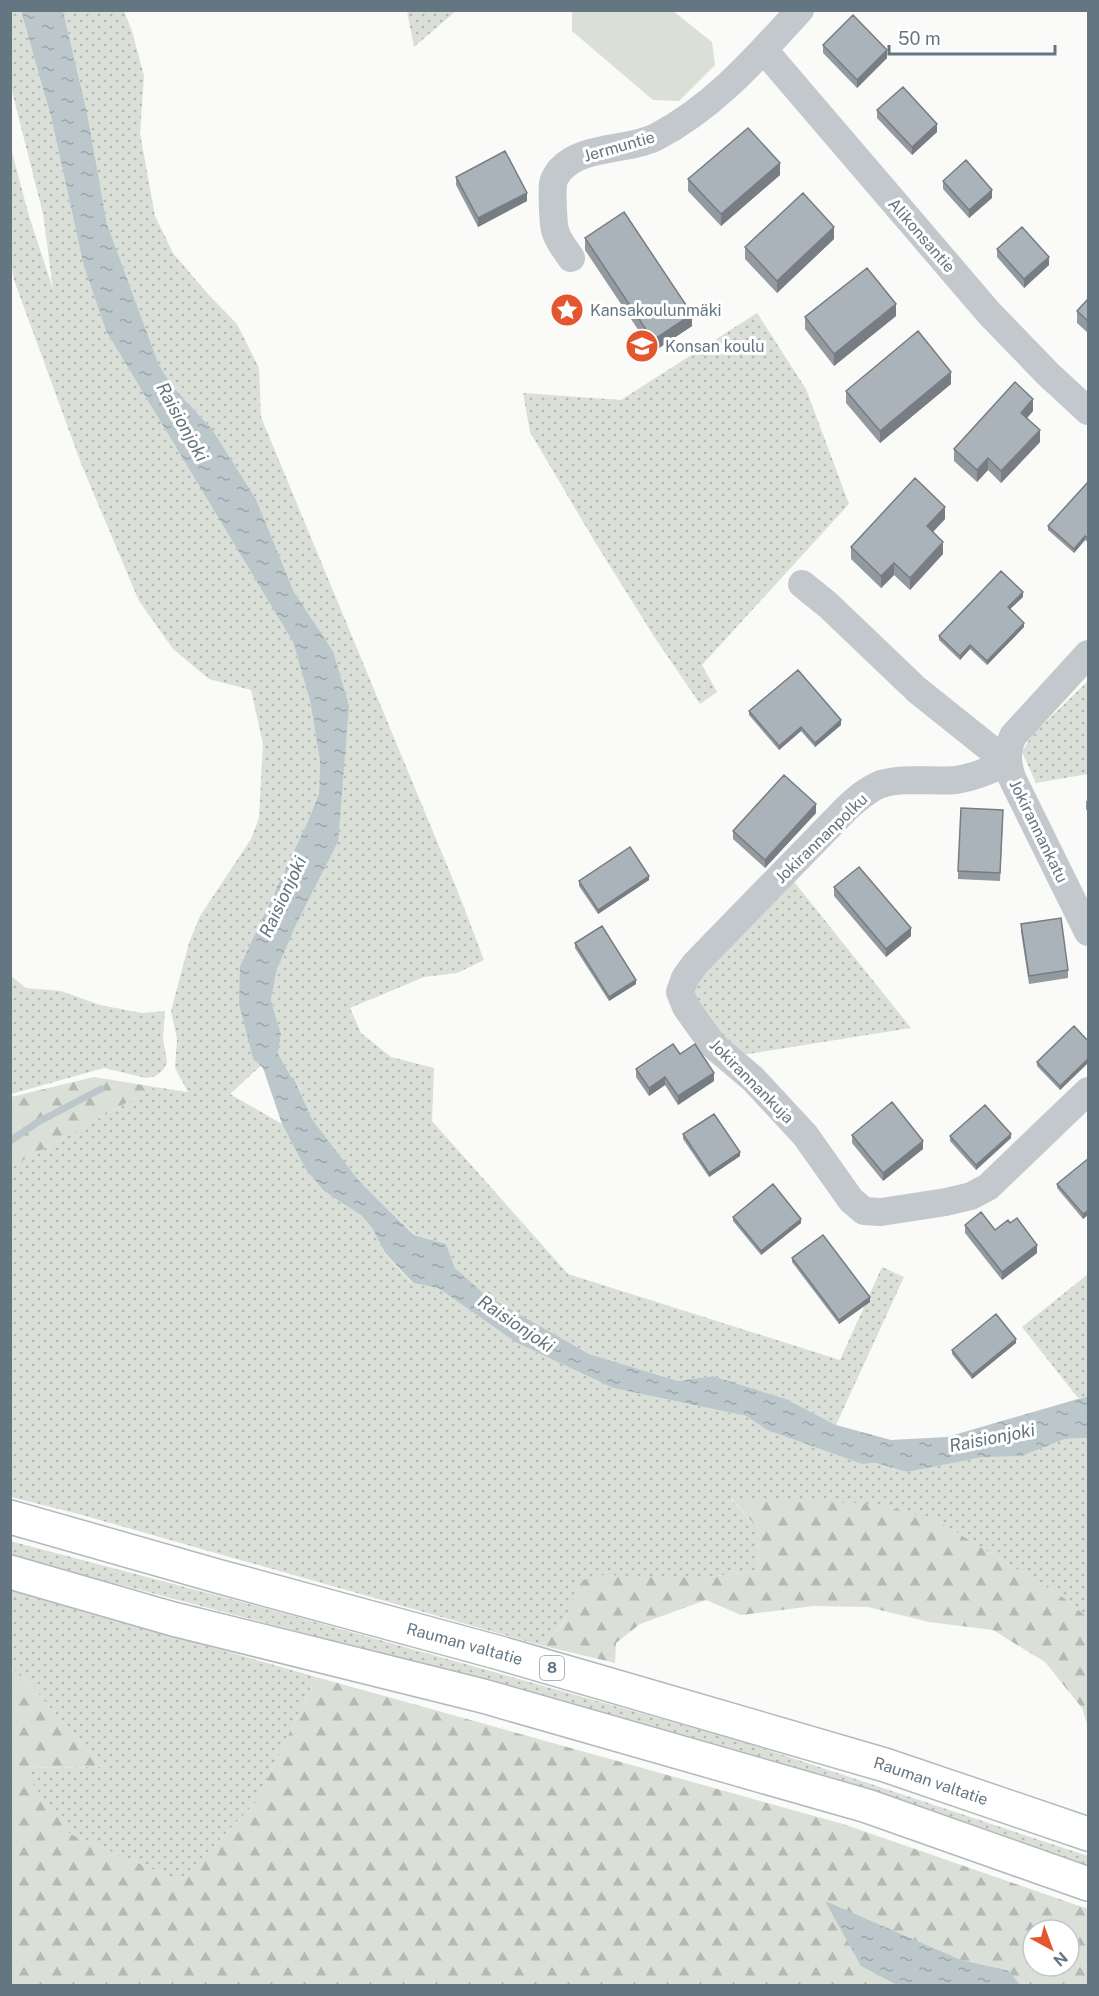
<svg xmlns="http://www.w3.org/2000/svg" width="1099" height="1996" font-family="'Public Sans',sans-serif">
  <defs>
    <pattern id="green-dots" width="8" height="8" patternUnits="userSpaceOnUse" patternTransform="scale(1.5)"><rect width="8" height="8" fill="#dadfd7"/><path d="M2 2h.1M6 6h.1" fill="none" stroke="#b4b9b4" stroke-width="1.8" stroke-linecap="round"/></pattern>
    <pattern id="forest-firs" width="22" height="20" patternUnits="userSpaceOnUse" patternTransform="scale(1.5)"><rect width="22" height="20" fill="#dadfd7"/><path d="M5 1l3.5 6h-7zM16 11l3.5 6h-7z" fill="#b4b9b4"/></pattern>
    <pattern id="water-ripples" width="26" height="14" patternUnits="userSpaceOnUse" patternTransform="scale(1.5)"><rect width="26" height="14" fill="#bbc7cb"/><path d="M2 4q2-2 4 0t4 0M15 11q2-2 4 0t4 0" fill="none" stroke="#9ca6aa"/></pattern>
  </defs>
  <rect width="100%" height="100%" fill="#fafaf8"/>
  <path fill="url(#green-dots)" d="M11,11H21L51,117L84,267L106,331L293,642L310,701L320,761L319,794L307,823L240,966L267,1060L230,1094L282,1124L306,1170L324,1191L362,1216L372,1228L385,1254L412,1283L438,1288L517,1343L613,1388L746,1416L767,1430L862,1464L876,1463L907,1472L982,1456H1022L1065,1439L1088,1438V1618L1064,1598L938,1521L731,1499L759,1530L758,1571L700,1578L571,1607C564,1624 555,1635 540,1645L82,1515L11,1497V1167L155,1087L188,1092L175,1068L177,1039L171,1011L189,943L200,916L251,839L259,818L263,744L251,690L209,679L173,649L139,601L82,466L14,280L10,258V145L29,216L53,289L43,214L11,87Z
    M63,11H124L132,31L144,76L140,133L155,216L173,253L207,293L237,324L259,368L261,417L456,887L484,960L457,973L424,977L350,1008L361,1033L391,1057L434,1068L432,1121L568,1274L840,1360L882,1267L904,1277L836,1425L786,1399L713,1376L678,1381L589,1354L485,1296L455,1268L446,1244L415,1235L360,1182L312,1119L295,1079L292,1078L278,1054L281,1034L271,1000L277,969L297,923L338,842L333,651L294,592L256,499L212,429L173,387L159,365L107,224L87,112Z
    M407,11V10L456,11L414,47Z
    M757,313L806,389L849,504L702,665L717,692L700,704L655,638L595,542L530,432L523,393L621,400Z
    M1088,681V774L1036,783L1022,752L1032,735Z
    M791,878L911,1028L735,1056L695,998L696,980Z
    M11,976L26,988L61,991L100,1005L142,1013L165,1011L163,1038L167,1063L163,1070L156,1076L146,1078L104,1068L11,1094Z
    M1088,1274V1396L1078,1398L1022,1327Z
    M10,1541L287,1614L744,1742L1088,1856V1866L738,1752L281,1627L11,1556Z
    M10,1589L316,1677L257,1801L180,1881L70,1834L20,1768L102,1767L20,1673L11,1669Z"/>
  <path fill="url(#forest-firs)" fill-rule="evenodd" d="M94,1077L155,1087L11,1167V1097Z
    M731,1498L878,1504L938,1521L1064,1598L1088,1618V1727L1082,1708L1045,1662L993,1630L929,1622L868,1607L813,1606L741,1615L706,1600L640,1624L616,1643L615,1663L540,1645C566,1628 571,1611 576,1582L603,1575L700,1578L758,1571L759,1530Z
    M10,1669L20,1673L102,1767L21,1768L70,1834L180,1881L257,1801L316,1677L843,1824L1088,1909V1985H11ZM1033,1930H1069V1966H1033Z"/>
  <path fill="#dadfd7" d="M572,11H673L712,42L715,65L679,101L653,100L572,31Z"/>
  <path fill="url(#water-ripples)" d="M21,11H63L87,112L107,224L159,365L173,387L212,429L256,499L294,592L333,651L349,706L338,842L297,923L277,969L271,1000L281,1034L278,1054L292,1078H294L312,1119L360,1182L414,1235L446,1244L455,1268L485,1295L589,1354L678,1381L713,1376L786,1399L836,1425L891,1440L947,1437L1088,1396V1438L1065,1439L1022,1456L982,1457L907,1472L876,1463L862,1464L767,1430L746,1416L613,1388L517,1343L438,1288L413,1283L385,1253L372,1228L362,1216L324,1191L306,1170L282,1124L263,1068L253,1058L239,1004L240,966L307,823L319,794L320,761L310,701L293,642L106,331L84,267L51,117Z
    M825,1901L961,1960L1009,1971L1020,1985H897L861,1966Z"/>
  <g fill="none" stroke-linecap="round" stroke-linejoin="round">
    <path stroke="#bbc7cb" stroke-width="7" d="M10,1141L38,1122L101,1089"/>
    <defs>
      <g id="highway">
        <path id="s1" d="M10,1517L217,1576L500,1653L885,1765L1088,1834"/>
        <path d="M10,1572L173,1619L483,1696L867,1806L1088,1884"/>
      </g>
    </defs>
    <use href="#highway" stroke="#b4b9bd" stroke-width="36"/>
    <path stroke="#c3c8cc" stroke-width="28" d="M764,50L989,313L1048,374L1088,411
      M571,258C566,250 557,240 555,230C553,223 552,192 553,184C553,180 558,172 561,169C583,145 628,151 656,137C714,107 756,58 800,10
      M802,584L828,605L917,690L1007,762
      M1088,654L1013,736C1006,752 1007,762 1012,778L1088,932
      M1007,762C990,770 973,778 955,780C931,782 904,777 881,784C868,789 857,799 847,808L695,964L685,978L680,992L686,1007L713,1045L753,1079L805,1135L851,1200L864,1211L881,1212L946,1202L971,1196L988,1187L1088,1091"/>
    <use href="#highway" stroke="#fff" stroke-width="33"/>
  </g>
  <path fill="#929a9f" d="M823,45L887,58L857,88L823,53Z
    M877,110L937,132L912,155L877,118Z
    M780,175L721,226L688,191V179Z
    M456,177L527,201L478,227L456,185Z
    M943,181L992,198L969,218L943,189Z
    M585,238L692,326L653,352L585,250Z
    M834,239L777,293L745,259V247Z
    M997,249L1049,265L1024,288L997,257Z
    M1089,298V334L1077,323V311Z
    M896,316L834,366L805,329V317Z
    M951,384L880,443L846,403V391Z
    M1033,411L1027,418L1040,442L1001,483L988,470L977,482L954,461V449Z
    M1089,481V543L1085,540L1074,553L1048,530V526Z
    M945,519L933,532L943,554L910,590L894,575L881,588L851,559V547Z
    M1023,597L1010,609L1024,627L987,665L970,649L960,660L939,640V636Z
    M749,711L841,725L815,747L801,731L779,750L749,715Z
    M1089,800V813L1086,809V801Z
    M816,813L765,868L733,839V831Z
    M1003,818L1000,881L958,879V871Z
    M649,880L598,914L579,886V881Z
    M834,887L911,936L886,957L834,896Z
    M1021,924L1068,970V978L1029,984L1021,932Z
    M575,943L636,984L609,1001L575,948Z
    M1089,1042V1062L1060,1090L1037,1066V1062Z
    M680,1054L714,1081L678,1105L665,1085L649,1096L636,1077V1069Z
    M683,1134L740,1156L709,1177L683,1139Z
    M852,1135L923,1149L883,1181L852,1143Z
    M950,1136L1011,1138L976,1170L950,1141Z
    M1089,1158V1214L1083,1219L1057,1188V1184Z
    M733,1217L801,1223L761,1255L733,1221Z
    M965,1225L995,1230L1037,1253L1002,1280L965,1233Z
    M792,1258L870,1302L839,1324L792,1262Z
    M1016,1343L972,1379L952,1354V1350Z"/>
  <path fill="#777d82" d="M887,50V58L857,88V80Z
    M937,124V132L912,155V147Z
    M780,163V175L721,226V214Z
    M992,190V198L969,218V210Z
    M527,193V201L478,227V218Z
    M834,227V239L777,293V281Z
    M1049,257V265L1024,288V279Z
    M896,304V316L834,366V354Z
    M692,314V326L653,352V340Z
    M951,372V384L880,443V431Z
    M1033,399V411L1021,425V413Z
    M1040,430V442L1001,483V471Z
    M988,458V470L977,482V470Z
    M945,507V519L927,538V526Z
    M1085,536V540L1074,553V549Z
    M943,542V554L910,590V578Z
    M894,563V575L881,588V576Z
    M1023,592V597L1008,611V607Z
    M1024,623V627L987,665V661Z
    M970,645V649L960,660V656Z
    M841,720V725L815,747V743Z
    M801,727V731L779,750V746Z
    M816,804V813L765,868V860Z
    M649,876V880L598,914V910Z
    M911,928V936L886,957V949Z
    M636,980V984L609,1001V997Z
    M1089,1058V1062L1060,1090V1086Z
    M714,1073V1081L678,1105V1096Z
    M665,1077V1085L649,1096V1088Z
    M1011,1134V1138L976,1170V1165Z
    M923,1141V1149L883,1181V1173Z
    M740,1152V1156L709,1177V1173Z
    M1089,1210V1214L1083,1219V1214Z
    M801,1219V1223L761,1255V1251Z
    M1037,1245V1253L1002,1280V1272Z
    M870,1297V1302L839,1324V1320Z
    M1016,1339V1343L972,1379V1375Z"/>
  <path fill="#aab3b9" stroke="#777d82" stroke-width="1.5" d="M853,15L887,50L857,80L823,45Z
    M903,87L937,124L912,147L877,110Z
    M748,128L780,163L721,214L688,179Z
    M505,151L527,193L478,218L456,177Z
    M966,160L992,190L969,210L943,181Z
    M803,193L834,227L777,281L745,247Z
    M624,212L692,314L653,340L585,238Z
    M1022,227L1049,257L1024,279L997,249Z
    M867,268L896,304L834,354L805,317Z
    M1089,298V322L1077,311Z
    M918,331L951,372L880,431L846,391Z
    M1015,382L1033,399L1021,413L1040,430L1001,471L988,458L977,470L954,449Z
    M915,478L945,507L927,526L943,542L910,578L894,563L881,576L851,547Z
    M1089,481V539L1085,536L1074,549L1048,526Z
    M1001,571L1023,592L1008,607L1024,623L987,661L970,645L960,656L939,636Z
    M798,670L841,720L815,743L801,727L779,746L749,711Z
    M784,775L816,804L765,860L733,831Z
    M961,808L1003,810L1000,873L958,871Z
    M630,847L649,876L598,910L579,881Z
    M859,867L911,928L886,949L834,887Z
    M1061,918L1068,970L1029,976L1021,924Z
    M602,926L636,980L609,997L575,943Z
    M1074,1026L1089,1042V1058L1060,1086L1037,1062Z
    M673,1044L680,1054L695,1044L714,1073L678,1096L665,1077L649,1088L636,1069Z
    M892,1102L923,1141L883,1173L852,1135Z
    M985,1105L1011,1134L976,1165L950,1136Z
    M714,1114L740,1152L709,1173L683,1134Z
    M1089,1158V1210L1083,1214L1057,1184Z
    M773,1184L801,1219L761,1251L733,1217Z
    M981,1212L995,1230L1008,1220L1010,1223L1017,1218L1037,1245L1002,1272L965,1225Z
    M823,1235L870,1297L839,1320L792,1258Z
    M996,1314L1016,1339L972,1375L952,1350Z"/>
  <defs>
    <symbol id="sight-disc" viewBox="-11 -11 22 22"><circle r="9.5" fill="#e4572e" stroke="#fff"/><path d="M0-6L1.8-2.2L6-1.7L2.9 1.2L3.7 5.4L0 3.3L-3.7 5.4L-2.9 1.2L-6-1.7L-1.8-2.2Z" fill="#fff"/></symbol>
    <symbol id="school-disc" viewBox="-11 -11 22 22"><circle r="9.5" fill="#e4572e" stroke="#fff"/><path d="M0-5L7-2L0 1L-7-2ZM-4 1L0 2.5L4 1V4Q0 6-4 4Z" fill="#fff"/></symbol>
  </defs>
  <g fill-rule="evenodd">
    <use href="#sight-disc" x="548" y="291" width="38" height="38"/>
    <use href="#school-disc" x="623" y="327" width="38" height="38"/>
  </g>
  <g text-anchor="middle" stroke-width="6" stroke-linejoin="round" paint-order="stroke">
    <rect fill="#fff" stroke="#939fa8" stroke-width="1.5" x="540" y="1656" width="24" height="24" rx="4.5"/>
    <g font-size="15" font-weight="bold" fill="#657683">
      <text x="552" y="1673">8</text>
    </g>
    <g font-size="16" fill="#657683" stroke="#fff">
      <text transform="translate(619 146) rotate(-16)" y="6">Jermuntie</text>
      <text transform="translate(922 235) rotate(49)" y="6">Alikonsantie</text>
      <text transform="translate(1039 831) rotate(64)" y="6">Jokirannankatu</text>
      <text transform="translate(821 838) rotate(-44)" y="6">Jokirannanpolku</text>
      <text transform="translate(752 1081) rotate(45)" y="6">Jokirannankuja</text>
      <text dy="6" stroke="none"><textPath href="#s1" startOffset="472">Rauman valtatie</textPath></text>
      <text dy="6" stroke="none"><textPath href="#s1" startOffset="958">Rauman valtatie</textPath></text>
    </g>
    <g font-size="16" fill="#657683" stroke="#fff" text-anchor="start">
      <text x="590" y="316">Kansakoulunmäki</text>
      <text x="665" y="352">Konsan koulu</text>
    </g>
    <g font-size="18" font-style="italic" fill="#60757c" stroke="#fff">
      <text transform="translate(182 422) rotate(61)" y="6">Raisionjoki</text>
      <text transform="translate(283 897) rotate(-65)" y="6">Raisionjoki</text>
      <text transform="translate(516 1324) rotate(34)" y="6">Raisionjoki</text>
      <text transform="translate(992 1438) rotate(-11)" y="6">Raisionjoki</text>
    </g>
  </g>
  <rect width="1099" height="1996" fill="none" stroke="#657683" stroke-width="24"/>
  <g transform="translate(1051 1948) rotate(139)"><circle r="28" fill="#ffffff" stroke="#c1c8cd" stroke-width="1.5"/>
  <path d="M0-4.5L10 22L0 15L-10 22Z" fill="#e4572e"/>
  <text y="-9" font-size="16" font-weight="bold" text-anchor="middle" fill="#657683">N</text>
  </g>
  <path d="M889 45v9h166v-9" fill="none" stroke="#657683" stroke-width="3"/>
  <text x="898" y="45" font-size="18" fill="#657683" stroke="#ffffff" stroke-width="4.5" paint-order="stroke">50 m</text>
</svg>
